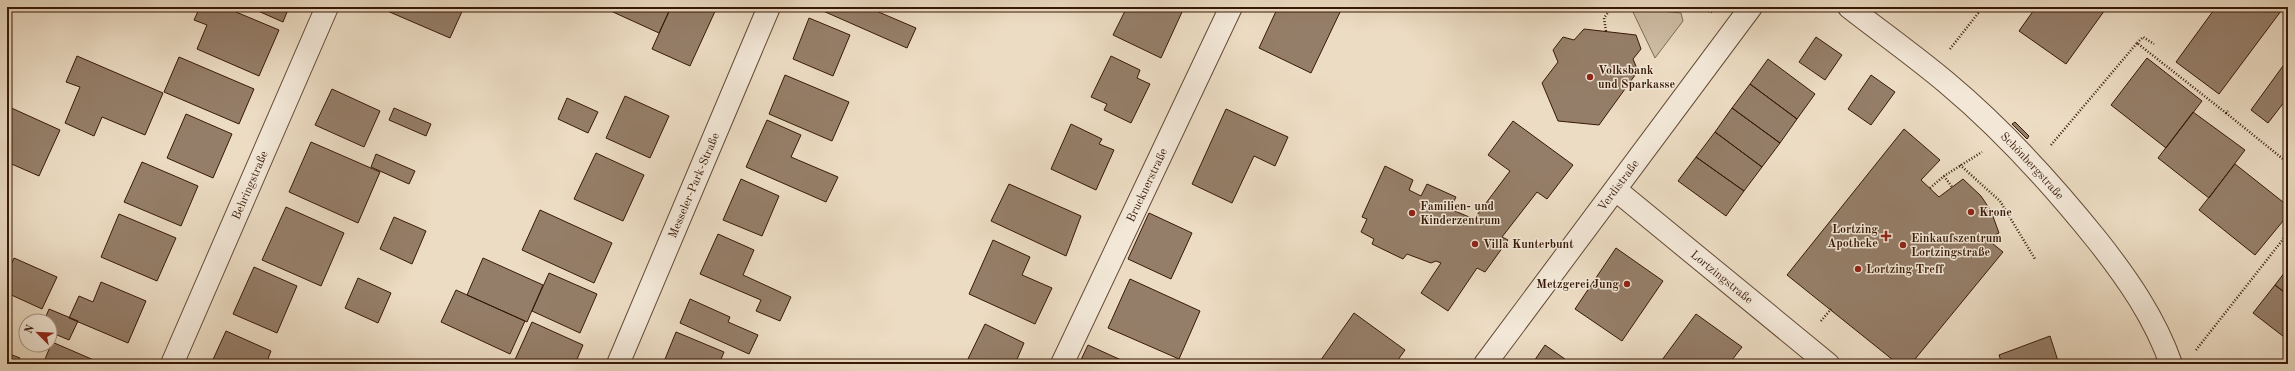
<svg xmlns="http://www.w3.org/2000/svg" width="2295" height="371" font-family="'Old Standard TT',serif">
  <rect width="100%" height="100%" fill="#ecdcc3"/>
  <filter id="stains"><feTurbulence type="fractalNoise" baseFrequency=".005" numOctaves="4"/><feColorMatrix values="0 0 0 0 .2 0 0 0 0 .09 0 0 0 0 .02 0 0 0 .5 -.17"/></filter>
  <radialGradient id="worn" r=".72"><stop offset=".6" stop-color="#630" stop-opacity="0"/><stop offset="1" stop-color="#630" stop-opacity=".3"/></radialGradient>
  <path fill="#cdbba3" stroke="#826a55" d="M1631,8L1681,13L1683,21L1655,58Z"/>
  <path fill="#957e69" stroke="#371907" d="M200,7H224L279,30L259,76L197,49L207,25L194,20Z
    M249,7H289L283,22Z
    M378,7H464L450,38Z
    M602,7H671L659,33Z
    M671,7H717L690,66L652,49Z
    M814,7H867L916,28L907,48Z
    M1127,7H1171L1182,12L1161,58L1113,35Z
    M1278,7L1342,8L1311,73L1259,48Z
    M2036,7H2107L2066,64L2019,31Z
    M2216,7H2284L2219,94L2176,62Z
    M809,18L850,35L833,76L793,59Z
    M1584,29L1636,35L1641,49L1633,59L1638,71L1599,125L1558,121L1542,83L1558,62L1553,50L1563,37L1574,40Z
    M1816,37L1842,55L1825,80L1799,62Z
    M77,56L163,93L145,135L102,117L94,136L65,123L80,87L66,82Z
    M1111,56L1140,70L1137,78L1150,84L1131,123L1104,110L1107,104L1091,97Z
    M179,57L254,89L239,124L164,92Z
    M2147,58L2202,101L2166,148L2111,105Z
    M1768,59L1815,94L1797,119L1750,84Z
    M2288,59V97L2268,123L2251,110Z
    M785,75L849,102L832,141L769,114Z
    M1871,75L1895,92L1871,125L1848,109Z
    M1750,84L1797,119L1780,143L1732,108Z
    M332,89L380,111L364,147L315,125Z
    M625,96L669,116L650,158L606,138Z
    M567,98L598,112L588,133L558,119Z
    M7,106L60,130L39,176L7,162Z
    M394,108L431,124L426,136L389,120Z
    M1732,108L1780,143L1762,167L1715,132Z
    M1226,109L1288,137L1275,166L1254,156L1232,203L1192,184Z
    M2193,112L2245,150L2209,198L2158,158Z
    M186,114L232,134L213,178L167,158Z
    M767,120L801,135L791,157L838,177L826,202L746,167Z
    M1513,121L1573,165L1547,199L1537,192L1502,237L1508,240L1485,272L1477,268L1448,311L1421,293L1441,263L1436,261L1431,263L1407,254L1403,259L1372,244L1374,239L1361,232L1367,219L1362,217L1385,166L1413,180L1409,190L1421,196L1427,184L1456,197L1450,209L1474,219L1510,171L1488,155Z
    M2015,122L2029,136L2027,139L2012,124Z
    M1071,124L1102,139L1099,144L1114,150L1096,190L1051,169Z
    M1904,129L1940,160L1921,180L1939,197L1963,179L1981,196L1991,211L1999,233L1987,239L2003,252L1911,364H1898L1787,275Z
    M1715,132L1762,167L1744,191L1696,157Z
    M311,142L380,172L358,223L289,192Z
    M596,153L644,175L623,221L574,199Z
    M376,154L415,171L409,184L371,167Z
    M1696,157L1744,191L1726,216L1678,181Z
    M142,162L198,186L181,226L124,202Z
    M2235,164L2288,206V215L2255,255L2199,210Z
    M741,179L779,196L762,236L723,220Z
    M1009,184L1081,216L1066,256L991,221Z
    M286,207L344,233L321,286L262,260Z
    M540,210L612,243L594,283L522,250Z
    M1149,213L1192,233L1171,279L1128,259Z
    M119,214L176,238L157,281L101,257Z
    M394,217L426,231L412,264L380,249Z
    M718,234L754,250L743,275L791,297L780,321L756,311L761,300L700,274Z
    M993,240L1030,257L1022,275L1052,288L1035,324L969,294Z
    M1616,248L1663,281L1622,341L1575,309Z
    M14,258L57,277L42,309L7,293V274Z
    M483,258L543,285L527,322L467,295Z
    M254,267L297,286L277,333L233,314Z
    M2288,268V295L2275,285Z
    M549,273L597,294L580,333L532,311Z
    M358,278L391,293L378,323L345,308Z
    M1130,279L1200,311L1179,359L1108,328Z
    M101,282L146,301L128,343L69,318L79,296L93,302Z
    M2275,285L2288,295V340L2253,313Z
    M456,290L525,321L510,354L441,322Z
    M690,299L730,317L728,322L758,335L749,354L680,323Z
    M49,309L78,321L69,340L50,332V321H44Z
    M1354,313L1405,350L1395,364H1318Z
    M1696,314L1742,347L1729,364H1659Z
    M532,322L583,345L575,364H513Z
    M985,324L1024,343L1015,364L966,363Z
    M226,331L271,351L266,364H211Z
    M676,332L724,352L719,364H663Z
    M2050,336L2059,364H2002L1999,355Z
    M52,342L103,364H43Z
    M1088,345L1130,364H1079Z
    M1545,345L1572,364H1532Z
    M7,353L20,358L17,364H7Z"/>
  <g fill="none" stroke-linecap="round" stroke-linejoin="round">
    <defs>
      <g id="minor">
        <path id="s1" d="M1849,7C1881,32 1915,56 1947,83C2002,129 2052,184 2097,240C2127,278 2155,318 2171,364"/>
        <path id="s2" d="M1616,190L1828,364"/>
        <path id="s3" d="M172,364L327,7"/>
        <path id="s4" d="M618,364L769,7"/>
        <path id="s5" d="M1062,364L1231,7"/>
        <path id="s6" d="M1485,364L1751,7"/>
      </g>
    </defs>
    <use href="#minor" stroke="#644a36" stroke-width="24"/>
    <path stroke="#371907" stroke-width="2.5" stroke-dasharray="1 2" stroke-linecap="butt" d="M1694,7L1712,12
      M1606,31L1604,18L1612,7
      M2137,43L2143,37L2154,44
      M1950,49L1983,7
      M2226,113L2288,163
      M2051,145L2137,43L2226,113L2228,111
      M1960,165L2000,201L2035,259
      M1944,176L1952,187
      M1930,188L1944,176L1982,152
      M1821,321L1831,309
      M2196,350L2288,233"/>
    <use href="#minor" stroke="#f3e8d8" stroke-width="22"/>
  </g>
  <g fill="#8f2418" stroke="#f3e8d8" stroke-width="1.5">
    <circle cx="1590" cy="77" r="4"/>
    <circle cx="1971" cy="212" r="4"/>
    <circle cx="1412" cy="213" r="4"/>
    <path d="M1884 230h4v4h4v4h-4v4h-4v-4h-4v-4h4z"/>
    <circle cx="1475" cy="244" r="4"/>
    <circle cx="1903" cy="245" r="4"/>
    <circle cx="1858" cy="269" r="4"/>
    <circle cx="1627" cy="284" r="4"/>
  </g>
  <g text-anchor="middle" stroke-width="3" stroke-linejoin="round" paint-order="stroke">
    <g font-size="12" font-weight="bold" fill="#371907" stroke="#f3e8d8" text-anchor="start">
      <text x="1598" y="74">Volksbank<tspan x="1598" dy="14">und Sparkasse</tspan></text>
      <text x="1420" y="210">Familien- und<tspan x="1420" dy="14">Kinderzentrum</tspan></text>
      <text x="1979" y="216">Krone</text>
      <text x="1878" y="233" text-anchor="end">Lortzing<tspan x="1878" dy="14">Apotheke</tspan></text>
      <text x="1911" y="242">Einkaufszentrum<tspan x="1911" dy="14">Lortzingstraße</tspan></text>
      <text x="1483" y="248">Villa Kunterbunt</text>
      <text x="1866" y="273">Lortzing Treff</text>
      <text x="1619" y="288" text-anchor="end">Metzgerei Jung</text>
    </g>
    <g font-size="12" fill="#371907" stroke="#f3e8d8">
      <text dy="4" stroke="none"><textPath href="#s1" startOffset="243">Schönbergstraße</textPath></text>
      <text dy="4" stroke="none"><textPath href="#s3" startOffset="195">Behringstraße</textPath></text>
      <text dy="4" stroke="none"><textPath href="#s4" startOffset="194">Messeler-Park-Straße</textPath></text>
      <text dy="4" stroke="none"><textPath href="#s5" startOffset="198">Brucknerstraße</textPath></text>
      <text dy="4" stroke="none"><textPath href="#s6" startOffset="223">Verdistraße</textPath></text>
      <text dy="4" stroke="none"><textPath href="#s2" startOffset="137">Lortzingstraße</textPath></text>
    </g>
  </g>
  <rect width="2295" height="371" fill="none" stroke="#ecdcc3" stroke-width="24"/>
  <rect x="8" y="8" width="2279" height="355" fill="none" stroke="#371907" stroke-width="2"/>
  <rect x="12" y="12" width="2271" height="347" fill="none" stroke="#371907"/>
  <g transform="translate(38 333) rotate(294)"><circle r="19" fill="#f3e8d8" stroke="#a89584"/>
  <path d="M0-3L7 15L0 10L-7 15Z" fill="#8f2418"/>
  <text y="-6" font-size="11" font-weight="bold" text-anchor="middle" fill="#371907">N</text>
  </g>
  <rect width="100%" height="100%" filter="url(#stains)"/>
  <rect width="100%" height="100%" fill="url(#worn)"/>
</svg>
